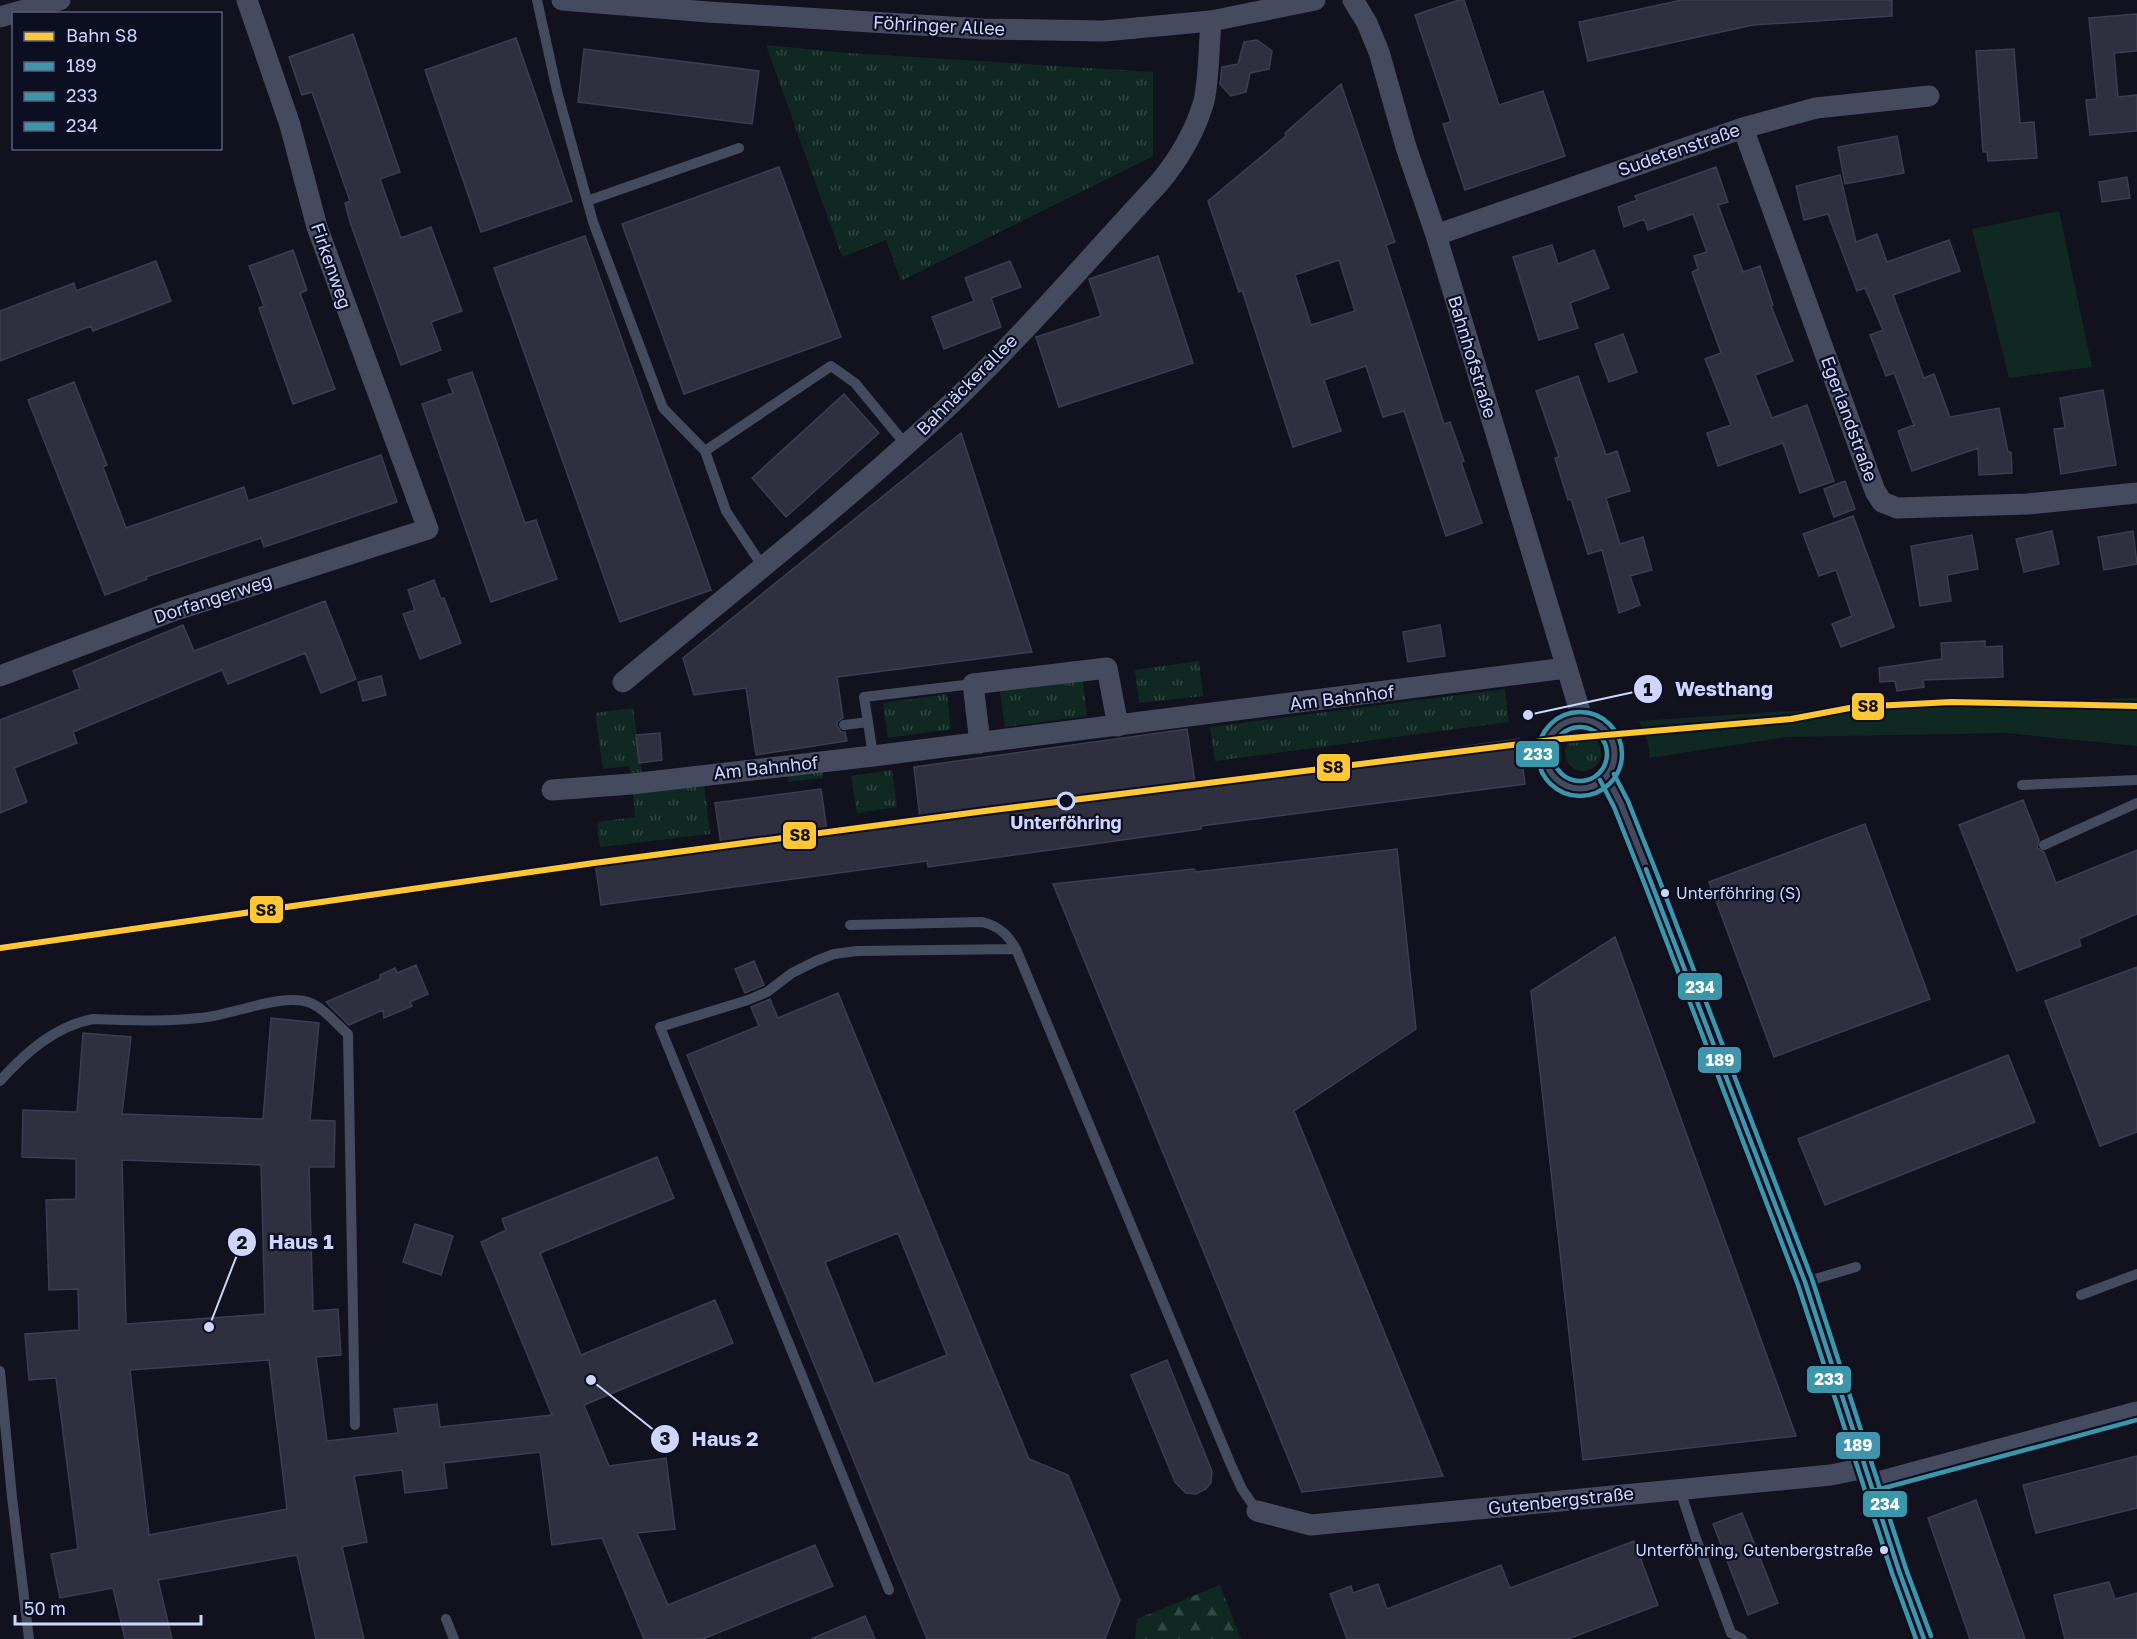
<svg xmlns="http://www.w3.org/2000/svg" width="2137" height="1639" font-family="'Golos Text',sans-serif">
  <defs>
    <pattern id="grass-tufts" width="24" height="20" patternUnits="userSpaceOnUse" patternTransform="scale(1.5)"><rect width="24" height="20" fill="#0f2922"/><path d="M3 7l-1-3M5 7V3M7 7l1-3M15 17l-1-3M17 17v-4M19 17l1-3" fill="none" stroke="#314743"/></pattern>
    <pattern id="forest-firs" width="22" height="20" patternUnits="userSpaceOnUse" patternTransform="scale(1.5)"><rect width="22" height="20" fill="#0f2922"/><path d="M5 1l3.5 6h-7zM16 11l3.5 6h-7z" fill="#314743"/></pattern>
  </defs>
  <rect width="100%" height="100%" fill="#11121d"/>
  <path fill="url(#grass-tufts)" d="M766,45L849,53L1153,72V156L901,281L886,240L842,257Z
    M1199,661L1203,696L1139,703L1135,670Z
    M1083,681L1087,716L1005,727L1000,692Z
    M1505,689L1509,722L1215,761L1210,727Z
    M947,694L951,729L888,738L883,703Z
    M633,708L642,772L631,773L629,766L603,769L595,713Z
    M1565 753a18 18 0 1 1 36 0a18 18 0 1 1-36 0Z
    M822,767L823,778L788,782L787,776Z
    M892,770L897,807L857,813L851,776Z
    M704,784L710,834L600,847L597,822L635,817L633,794Z"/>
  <path fill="url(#forest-firs)" d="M1220,1585L1241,1639H1135L1137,1619Z"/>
  <path fill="#0f2922" d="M2059,211L2092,367L2009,378L1972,229Z
    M2133,698H2137V746L2005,733L1786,737L1649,758C1651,745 1644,732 1639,721L1773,712Z"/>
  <path fill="#2f303f" stroke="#3b3d52" stroke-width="1.5" fill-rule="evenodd" d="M1459,0H1464L1499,105L1543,91L1565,156L1465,190L1443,124L1451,122L1415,15Z
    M1682,0H1892V16L1753,25L1588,61L1579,22Z
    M2137,14V51L2114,53L2118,97L2137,95V131L2090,135L2086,100L2097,99L2089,18Z
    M353,34L400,172L380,179L401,238L431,227L462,311L431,322L441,350L401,365L350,222L345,203L350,201L312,92L302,95L289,57Z
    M516,38L572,201L481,232L425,70Z
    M1257,40L1272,51L1269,69L1250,73L1246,92L1231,96L1220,84L1222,67L1238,64L1244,42Z
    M584,49L759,71L752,124L578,102Z
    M2014,49L2020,123L2034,122L2037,158L1988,161L1987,152H1983L1976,51Z
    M1341,84L1395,242L1386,245L1444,424L1450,422L1464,461L1461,462L1482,523L1446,536L1404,411L1383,417L1366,366L1324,380L1341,431L1293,447L1242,290L1239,292L1208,201L1286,136L1285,133ZM1339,260L1355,311L1311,325L1295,275Z
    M1897,136L1904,173L1845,184L1838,147Z
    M779,167L841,337L684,394L622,224Z
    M1716,167L1728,202L1718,205L1743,272L1760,266L1773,305L1771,306L1793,361L1755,375L1772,418L1807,405L1834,481L1800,493L1783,443L1718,466L1707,433L1731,425L1705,359L1721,353L1692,272L1698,269L1694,256L1707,252L1693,214L1648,230L1644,219L1624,227L1618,207L1637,200L1635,196Z
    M1840,175L1856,242L1877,234L1887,262L1949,240L1960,271L1893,295L1924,378L1934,374L1950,417L1999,408L2008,452H2011L2012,473L1979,475L1978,448L1912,471L1898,431L1914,425L1894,373L1886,376L1870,335L1883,330L1865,288L1857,291L1828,214L1804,220L1796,186Z
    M2127,177L2130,198L2102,202L2099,182Z
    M585,236L711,590L620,622L494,268Z
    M1552,245L1558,264L1594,250L1609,288L1570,303L1578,328L1539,340L1513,257Z
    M293,250L307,290L300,293L335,389L293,404L259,308L264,306L249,266Z
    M1158,256L1193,363L1059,407L1036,337L1101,316L1089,279Z
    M156,261L171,301L93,331L91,326L0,361V311L74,283L76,291Z
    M1010,261L1021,287L991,298L1001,327L944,349L932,317L974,301L965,278Z
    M1623,334L1637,372L1609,382L1595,344Z
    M472,372L525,523L536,520L557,579L491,602L422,404L453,393L448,380Z
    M1578,376L1606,455L1617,451L1630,491L1606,498L1620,544L1643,537L1652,570L1630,576L1640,605L1619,613L1602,550L1588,554L1571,499L1568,500L1555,458L1559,457L1536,391Z
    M74,382L107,465L103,467L126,528L244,487L248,501L381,455L397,502L264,547L261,538L146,577L147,579L105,595L28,400Z
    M2103,390L2116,465L2061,474L2054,429L2065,428L2060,398Z
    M844,394L879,433L786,517L752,478Z
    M961,433L1032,652L837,677L843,718L837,722V726L841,732H845L847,741L756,755L746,688L694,695L683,658Z
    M1845,481L1855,509L1834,517L1824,489Z
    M1853,516L1894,627L1841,647L1832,624L1852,616L1836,570L1819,576L1803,534Z
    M2052,531L2059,564L2024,572L2016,539Z
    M2133,531L2137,564L2104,570L2098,537Z
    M1972,535L1978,569L1947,575L1951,601L1920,606L1911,546Z
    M434,580L441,599L444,598L461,643L420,659L403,614L415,610L408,590Z
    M325,601L356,679L321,693L305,653L228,684L222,670L73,732L77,743L14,768L27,802L0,813V720L80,689L73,671L183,625L194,651Z
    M1440,625L1445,656L1408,662L1403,632Z
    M1985,641V647L2002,646L2003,677L1923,680L1924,687L1897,691L1895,681L1880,682L1879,668L1942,659L1941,643Z
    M381,676L386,695L363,701L358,682Z
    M1187,729L1195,782L1519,739L1525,784L1201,826V829L928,867L927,861L601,905L595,862L721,845L715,803L821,789L827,831L920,819L914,767Z
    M660,733L662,760L639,763L636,735Z
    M2023,800L2039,840L2037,848L2044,852L2056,883L2137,850V914L2079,939L2081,946L2017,971L1959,825Z
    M1865,824L1930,999L1774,1057L1709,882Z
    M1397,849L1416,1029L1294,1111L1443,1476L1302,1492L1053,884L1194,869L1196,872Z
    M1615,937L1796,1436L1583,1460L1531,991Z
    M754,961L764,985L745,993L735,969Z
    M416,965L428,994L410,1002L412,1006L384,1018L383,1010L349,1025L326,1002L380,979V975L395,968L397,973Z
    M2137,967V1132L2100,1146L2045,1001Z
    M838,993L1029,1459L1068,1475L1120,1600L1105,1639H927L687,1055L759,1026L751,1007L770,999L778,1018ZM898,1233L947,1355L874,1384L825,1262Z
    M271,1018L319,1023L310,1120L335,1121L334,1167H309L313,1311L338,1309L341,1355L316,1357L327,1441L398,1433L394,1409L437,1404L440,1427L552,1415L481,1242L506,1230L502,1219L657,1157L674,1198L540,1253L581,1355L715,1300L733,1343L584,1405L609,1466L666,1458L675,1529L637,1533L668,1605L815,1545L833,1586L703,1639H644L602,1538L552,1545L540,1452L444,1463L447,1488L405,1493L402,1470L354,1476L367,1542L342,1547L364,1639H316L297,1555L158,1580L172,1639H125L113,1588L60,1598L51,1554L78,1549L56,1378L29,1380L25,1334L79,1330L78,1289L49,1290L46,1200L76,1199V1159L22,1157L23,1110L77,1112L83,1033L131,1037L122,1114L263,1119ZM122,1160L261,1165L265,1314L126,1324ZM269,1360L287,1509L149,1535L130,1370Z
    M2008,1055L2035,1122L1825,1205L1798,1139Z
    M415,1224L453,1236L441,1275L403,1262Z
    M1167,1360L1212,1471L1211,1483L1206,1489L1196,1494L1186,1493L1175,1482L1131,1375Z
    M2137,1456V1508L2036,1533L2023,1485Z
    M1976,1500L2025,1639H1970L1928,1518Z
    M1742,1513L1778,1603L1748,1615L1713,1524Z
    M1634,1541L1658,1605L1568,1639H1347L1330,1594L1351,1586L1353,1593L1378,1584L1387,1609L1501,1565L1510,1588Z
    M2109,1582L2115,1599L2137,1593V1639H2065L2054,1595Z
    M865,1616L875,1639H811Z"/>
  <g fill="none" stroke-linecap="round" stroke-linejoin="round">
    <path stroke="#454b5e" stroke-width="10" d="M537,0L557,91L593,222L663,408L705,451L726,511L763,567
      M587,201L739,148
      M705,451L831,366L855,383L906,445
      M868,722L864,697L973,684
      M844,725L868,722L873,756
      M2022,785L2137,780
      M2044,845L2137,803
      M850,925L982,922C999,926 1008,935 1016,949L1231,1465L1242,1489L1257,1511
      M0,1081C25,1053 55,1026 93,1019C128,1020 164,1022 199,1018C230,1016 281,993 308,1002C323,1007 336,1024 348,1034L355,1425
      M1805,1282L1856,1267
      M2081,1295L2137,1274
      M0,1371L12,1497L29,1639
      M1680,1490L1695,1536L1731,1633L1742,1639
      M889,1590L660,1027L748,1000L767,992L792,973L816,961L834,954L857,951L1016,949
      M446,1619L454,1639"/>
    <path stroke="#454b5e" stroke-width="21" d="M562,0L708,12L983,29L1104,31L1211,21L1315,0
      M1353,0L1367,23L1379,52L1406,147L1436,235L1582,718
      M0,17L60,0
      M1743,128L1875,491L1882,502L1897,508L2028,504L2137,493
      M1436,235L1743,128L1816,108L1929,96
      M0,676L173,611L428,529L317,227L290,125L247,0
      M623,682C735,589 850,499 956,399C1027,331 1092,255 1159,183C1179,159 1195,132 1204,101C1209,79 1209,44 1211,21
      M1545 754a35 35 0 1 1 70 0a35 35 0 1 1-70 0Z
      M980,743L973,684L1107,668L1118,726
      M1607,777L1621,804L1652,882L1805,1282L1899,1571L1924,1639
      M552,790L631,784L873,756L1566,668
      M1871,1484L2137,1412
      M1257,1511L1311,1525L1831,1475L1865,1468"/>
    <defs>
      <path id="bus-1" d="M1646,869L1805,1282L1899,1571L1924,1639"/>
      <path id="bus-2" d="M1538 754a42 42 0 1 1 84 0a42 42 0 1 1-84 0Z
        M1600,780L1614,807L1645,885L1798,1285L1892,1573L1916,1639
        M1873,1491L2137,1420"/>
      <path id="bus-3" d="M1553 754a27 27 0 1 1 54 0a27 27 0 1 1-54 0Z
        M1614,774L1628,801L1659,879L1812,1279L1906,1569L1931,1636"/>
    </defs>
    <use href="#bus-1" stroke="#0c0e22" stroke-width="9"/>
    <use href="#bus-2" stroke="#0c0e22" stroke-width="9"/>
    <use href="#bus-3" stroke="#0c0e22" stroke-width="9"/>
    <use href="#bus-1" stroke="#4094ac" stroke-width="4.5"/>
    <use href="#bus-2" stroke="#3a96a9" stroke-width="4.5"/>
    <use href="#bus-3" stroke="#3a96a9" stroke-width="4.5"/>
    <defs>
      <path id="rail-1" d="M0,948L594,863L985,811L1560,739L1791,719L1855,707L1951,702L2137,706"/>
    </defs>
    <use href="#rail-1" stroke="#0c0e22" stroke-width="10"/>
    <use href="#rail-1" stroke="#ffc734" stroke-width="6"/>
  </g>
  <circle fill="#0c0e22" stroke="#ced6ff" stroke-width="3" cx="1066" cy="801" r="8"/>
  <g fill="#ced6ff" stroke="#0c0e22" stroke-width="2">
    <circle cx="1665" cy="893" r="5"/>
    <circle cx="1884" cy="1550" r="5"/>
  </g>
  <g text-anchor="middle" stroke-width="4.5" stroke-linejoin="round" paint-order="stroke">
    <g font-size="16" fill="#ced6ff" stroke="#0c0e22" text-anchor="start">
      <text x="1676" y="899">Unterföhring (S)</text>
      <text x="1873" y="1556" text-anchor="end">Unterföhring, Gutenbergstraße</text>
    </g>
    <g font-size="18" fill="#ced6ff" stroke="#0c0e22">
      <text transform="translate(939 26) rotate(3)" y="6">Föhringer Allee</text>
      <text transform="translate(1679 150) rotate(-19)" y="6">Sudetenstraße</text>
      <text transform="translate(331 266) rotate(71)" y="6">Firkenweg</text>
      <text transform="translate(1472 357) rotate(73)" y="6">Bahnhofstraße</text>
      <text transform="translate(967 385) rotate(-45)" y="6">Bahnäckerallee</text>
      <text transform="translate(1849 419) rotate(70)" y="6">Egerlandstraße</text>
      <text transform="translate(213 599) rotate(-18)" y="6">Dorfangerweg</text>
      <text transform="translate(1342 698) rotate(-7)" y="6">Am Bahnhof</text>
      <text transform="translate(766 768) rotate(-6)" y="6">Am Bahnhof</text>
      <text transform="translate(1561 1501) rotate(-6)" y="6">Gutenbergstraße</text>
    </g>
    <g font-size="18" font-weight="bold" fill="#ced6ff" stroke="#0c0e22">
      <text x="1066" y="829">Unterföhring</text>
    </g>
  </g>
  <path fill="none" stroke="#ced6ff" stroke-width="2" d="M1528 715L1648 689M209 1327L242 1242M591 1380L665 1439"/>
  <g fill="#ced6ff" stroke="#0c0e22" stroke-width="2">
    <circle cx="1528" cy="715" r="6"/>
    <circle cx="209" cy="1327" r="6"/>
    <circle cx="591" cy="1380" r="6"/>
    <circle cx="1648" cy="689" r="15"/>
    <circle cx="242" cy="1242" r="15"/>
    <circle cx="665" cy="1439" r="15"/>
  </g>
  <g font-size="18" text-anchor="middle" font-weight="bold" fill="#111">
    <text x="1648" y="696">1</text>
    <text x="242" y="1249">2</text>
    <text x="665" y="1445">3</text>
  </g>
  <g font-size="20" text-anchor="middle" font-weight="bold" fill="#ced6ff" stroke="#0c0e22" stroke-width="4.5" stroke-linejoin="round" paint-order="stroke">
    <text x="1724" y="696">Westhang</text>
    <text x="301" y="1249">Haus 1</text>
    <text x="725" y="1446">Haus 2</text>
  </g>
  <g stroke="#0c0e22" stroke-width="2">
    <rect x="1851" y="692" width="34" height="29" rx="6" fill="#ffc734"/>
    <rect x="1515" y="740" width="45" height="28" rx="6" fill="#3a96a9"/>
    <rect x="1316" y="753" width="35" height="29" rx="6" fill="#ffc734"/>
    <rect x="782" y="821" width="35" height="29" rx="6" fill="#ffc734"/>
    <rect x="249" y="895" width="35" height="29" rx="6" fill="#ffc734"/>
    <rect x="1677" y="972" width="46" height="29" rx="6" fill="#3a96a9"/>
    <rect x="1697" y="1046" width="45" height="28" rx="6" fill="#4094ac"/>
    <rect x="1806" y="1365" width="46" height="29" rx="6" fill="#3a96a9"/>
    <rect x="1835" y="1431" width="46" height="29" rx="6" fill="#4094ac"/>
    <rect x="1862" y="1490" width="46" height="28" rx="6" fill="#3a96a9"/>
  </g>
  <g font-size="16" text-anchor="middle" font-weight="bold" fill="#fff">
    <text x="1538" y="760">233</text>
    <text x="1700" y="993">234</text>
    <text x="1720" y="1066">189</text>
    <text x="1829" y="1385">233</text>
    <text x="1858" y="1451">189</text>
    <text x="1885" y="1510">234</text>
  </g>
  <g font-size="16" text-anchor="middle" font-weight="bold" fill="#111">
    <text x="1868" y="712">S8</text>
    <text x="1333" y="773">S8</text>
    <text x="800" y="841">S8</text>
    <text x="266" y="916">S8</text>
  </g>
  <rect x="12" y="12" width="210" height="138" fill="#0c0e22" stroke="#5a5e7a" stroke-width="1.5"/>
  <rect x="24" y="32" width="30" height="9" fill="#ffc734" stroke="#5a5e7a" stroke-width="1.5"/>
  <text x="66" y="42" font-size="18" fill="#ced6ff">Bahn S8</text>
  <rect x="24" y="62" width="30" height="9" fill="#4094ac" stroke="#5a5e7a" stroke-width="1.5"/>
  <text x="66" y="72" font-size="18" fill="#ced6ff">189</text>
  <rect x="24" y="92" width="30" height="9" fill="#3a96a9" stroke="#5a5e7a" stroke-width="1.5"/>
  <text x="66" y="102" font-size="18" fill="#ced6ff">233</text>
  <rect x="24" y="122" width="30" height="9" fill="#3a96a9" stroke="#5a5e7a" stroke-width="1.5"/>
  <text x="66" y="132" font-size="18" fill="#ced6ff">234</text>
  <path d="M15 1615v9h186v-9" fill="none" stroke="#ced6ff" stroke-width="3"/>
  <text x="24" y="1615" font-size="18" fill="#ced6ff" stroke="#0c0e22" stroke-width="4.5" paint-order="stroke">50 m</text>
</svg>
